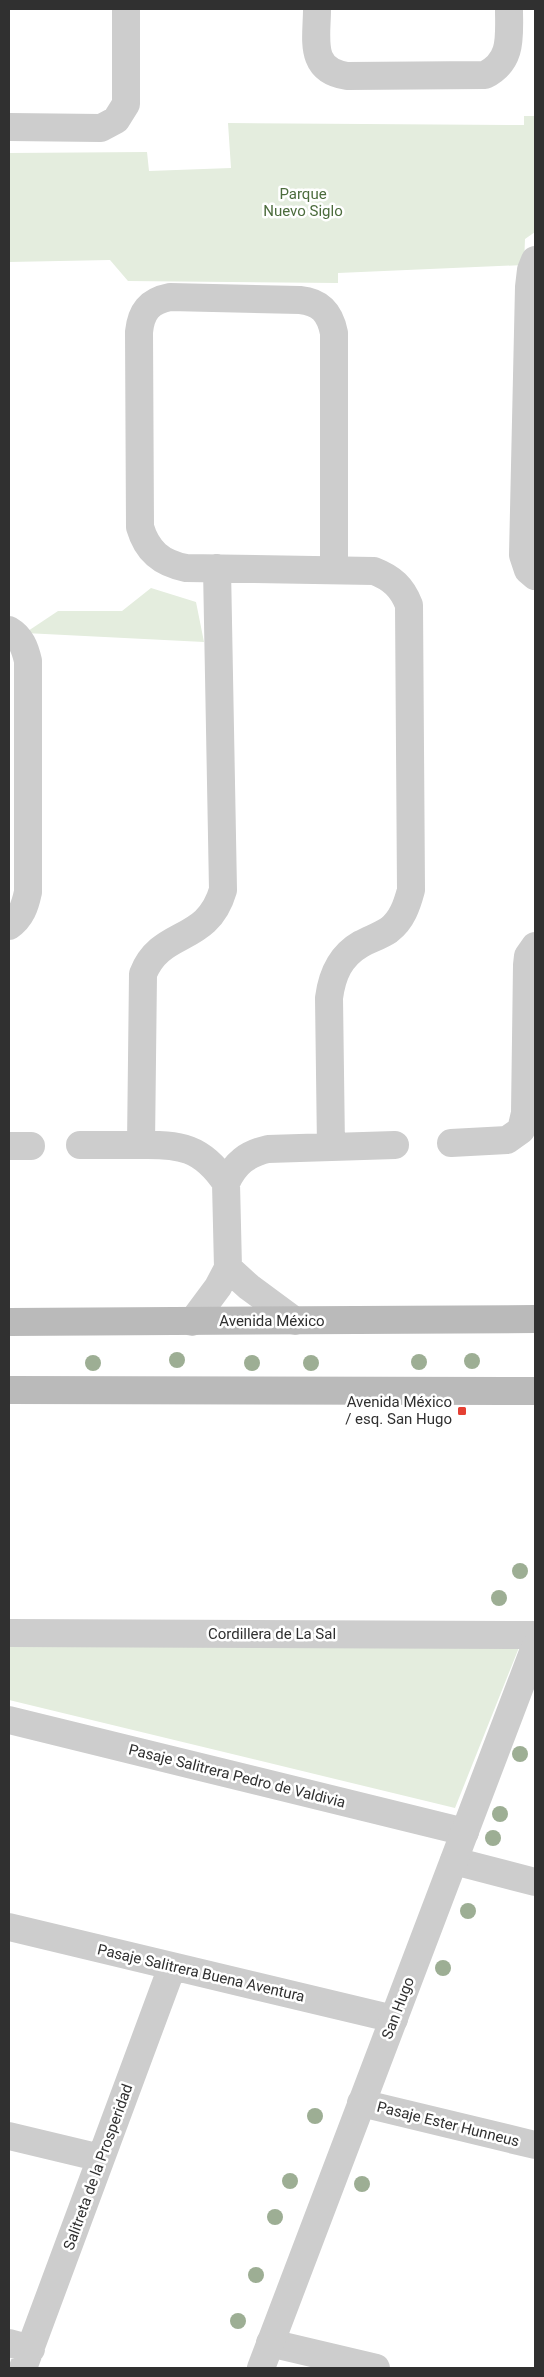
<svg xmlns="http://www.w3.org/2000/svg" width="544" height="2377" font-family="Roboto,sans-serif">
  <rect width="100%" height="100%" fill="#fff"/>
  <path fill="#e4edde" d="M524,116H535V232L525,239L524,265L338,273V283L128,281L110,260L9,262V153L147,152L149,171L231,168L228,123L524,125Z
    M151,588L196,602L204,642L25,633L58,611H122Z
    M520,1645L455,1808L9,1700V1647Z"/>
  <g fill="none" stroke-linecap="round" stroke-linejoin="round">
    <path stroke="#cdcdcd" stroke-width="28" d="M317,9C317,39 308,70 347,76L485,75C513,61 509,36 509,9
      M9,127L101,128L116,120L126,104V9
      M535,260L531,270L529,287L523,555L528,570L535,576
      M9,630C21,637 25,648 28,661V892C25,906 21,918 9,926
      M451,1143L507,1140L521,1130L525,1113L527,965L528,956L535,946
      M80,1145C100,1145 119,1145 139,1145C180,1144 202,1147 226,1183
      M141,1145L143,974C161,928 207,945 223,890L217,568
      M9,1146H31
      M331,1147L329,998C332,975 340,956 361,944C370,939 380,936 389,930C402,920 407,905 411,890L409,605C402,587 392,578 374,571L186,568C161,563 147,551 140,527L139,332C141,312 149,301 170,297L300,300C321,302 330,313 334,333V569
      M228,1268L249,1287L295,1321
      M192,1322L218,1287L228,1268L226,1183C235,1163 247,1154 268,1149L395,1145
      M9,1633L535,1635
      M9,1720L465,1832
      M454,1861L535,1882
      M9,1927L394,2019
      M361,2103L535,2145
      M9,2136L101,2158
      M9,2343L31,2349
      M270,2343L376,2368
      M23,2368L172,1967"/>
    <path stroke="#cdcdcd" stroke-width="28" d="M261,2368L535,1647"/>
    <path stroke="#bababa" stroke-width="28" d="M9,1322L535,1319
      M9,1390L535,1391"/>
  </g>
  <g fill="#9dae94">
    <circle cx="177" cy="1360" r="8"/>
    <circle cx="472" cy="1361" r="8"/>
    <circle cx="419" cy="1362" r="8"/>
    <circle cx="93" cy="1363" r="8"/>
    <circle cx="252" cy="1363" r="8"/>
    <circle cx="311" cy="1363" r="8"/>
    <circle cx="520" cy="1571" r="8"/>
    <circle cx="499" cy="1598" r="8"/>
    <circle cx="520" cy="1754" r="8"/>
    <circle cx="500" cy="1814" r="8"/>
    <circle cx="493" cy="1838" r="8"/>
    <circle cx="468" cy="1911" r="8"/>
    <circle cx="443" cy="1968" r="8"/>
    <circle cx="315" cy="2116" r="8"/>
    <circle cx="290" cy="2181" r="8"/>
    <circle cx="362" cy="2184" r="8"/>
    <circle cx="275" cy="2217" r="8"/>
    <circle cx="256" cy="2275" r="8"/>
    <circle cx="238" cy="2321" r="8"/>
  </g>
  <rect fill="#e54033" stroke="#fff" stroke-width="2" x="457" y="1406" width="10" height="10" rx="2.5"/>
  <g text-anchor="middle" stroke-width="5" stroke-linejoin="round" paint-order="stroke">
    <g font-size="15" fill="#4c6c3d" stroke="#fff">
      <text x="303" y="199">Parque<tspan x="303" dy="17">Nuevo Siglo</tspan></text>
    </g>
    <g font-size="15" fill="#303030" stroke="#fff">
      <text x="272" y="1326">Avenida México</text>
      <text x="272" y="1639">Cordillera de La Sal</text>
      <text transform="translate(237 1776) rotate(14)" y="5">Pasaje Salitrera Pedro de Valdivia</text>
      <text transform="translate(201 1973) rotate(13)" y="5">Pasaje Salitrera Buena Aventura</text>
      <text transform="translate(398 2008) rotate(-69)" y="5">San Hugo</text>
      <text transform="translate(448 2124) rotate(14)" y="5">Pasaje Ester Hunneus</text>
      <text transform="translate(98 2167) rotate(-70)" y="5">Salitreta de la Prosperidad</text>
    </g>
    <g font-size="15" fill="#303030" stroke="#fff" text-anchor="end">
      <text x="452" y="1407">Avenida México<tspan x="452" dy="17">/ esq. San Hugo</tspan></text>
    </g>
  </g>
  <rect width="544" height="2377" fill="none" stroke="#303030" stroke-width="20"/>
</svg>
